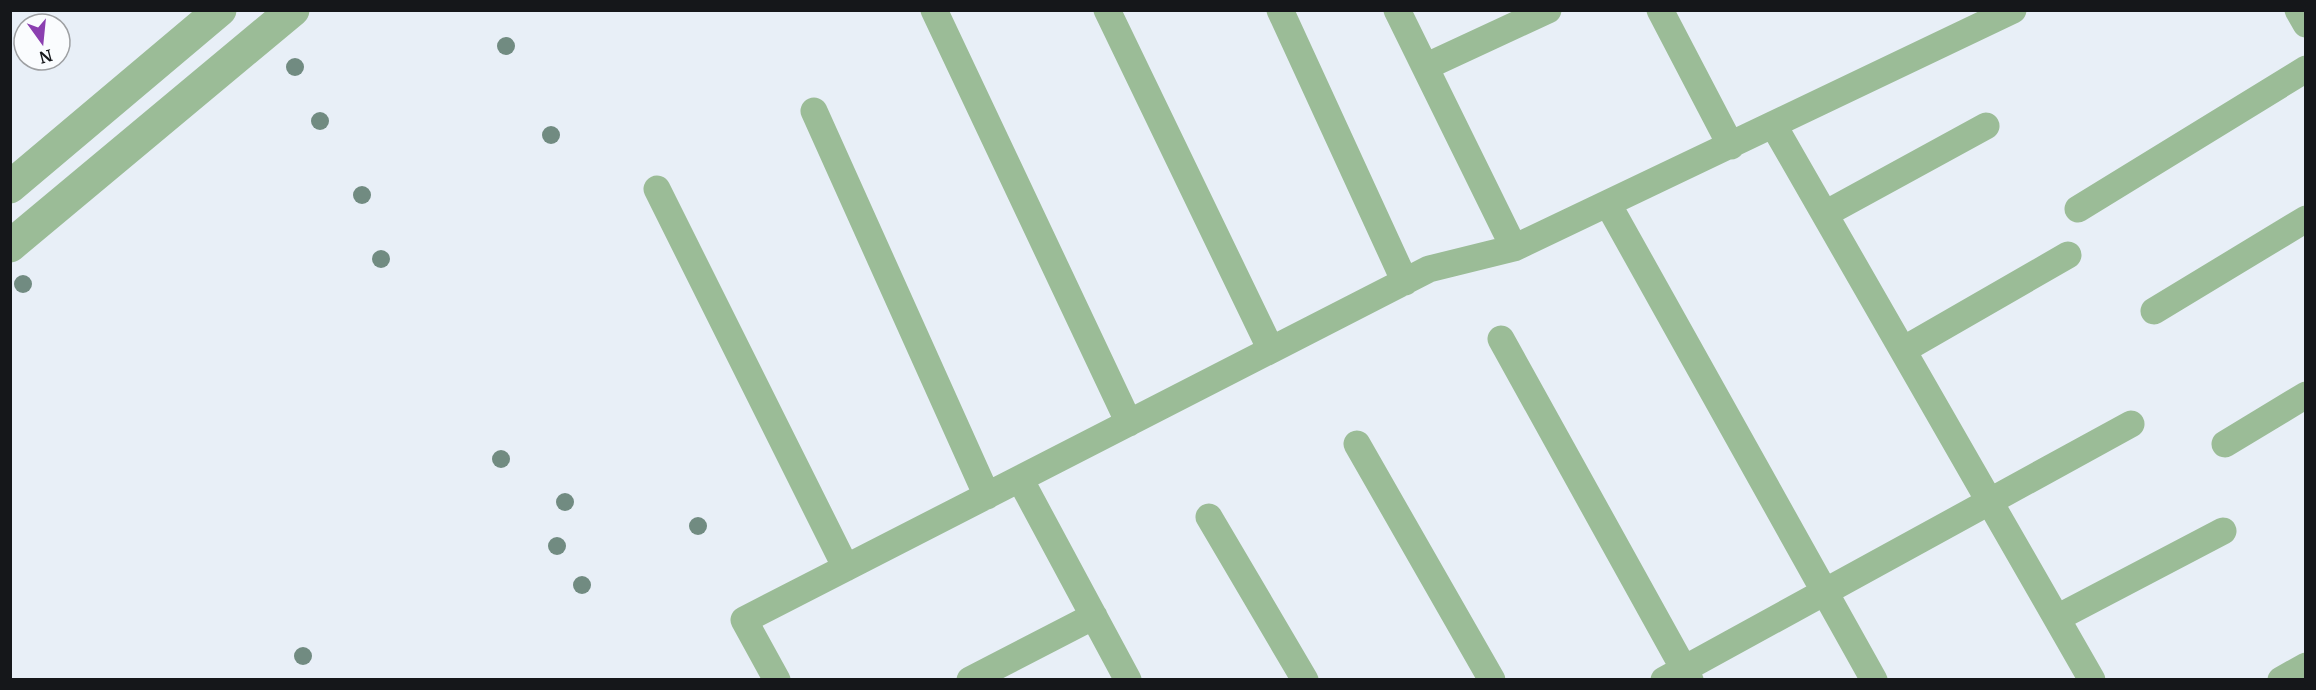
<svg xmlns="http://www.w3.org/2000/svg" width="2316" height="690" font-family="Merriweather,serif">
  <rect width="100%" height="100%" fill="#e8eff7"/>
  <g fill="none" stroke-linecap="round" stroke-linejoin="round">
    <path stroke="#9bbc97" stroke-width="27" d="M934,10L1129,423
      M1107,10L1271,350
      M1280,10L1405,282
      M1397,10L1514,248
      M1660,10L1731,146
      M2298,10L2306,24
      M1425,67L1548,10
      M814,111L987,496
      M1774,126L2092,680
      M657,189L846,568
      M1608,204L1874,680
      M2078,209L2306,69
      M1825,214L1986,126
      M2154,311L2306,219
      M1501,339L1690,680
      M1903,350L2068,255
      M1357,444L1492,680
      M2225,444L2306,395
      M1020,479L1128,680
      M1209,517L1305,680
      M2057,618L2223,531
      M777,680L744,620L1429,269L1514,248L2013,10
      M970,680L1094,616
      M1664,680L2131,424
      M2281,680L2306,666"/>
    <path stroke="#9bbc97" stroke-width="33" d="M10,187L220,10
      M10,246L293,10"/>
  </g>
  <g fill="#718b81">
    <circle cx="506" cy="46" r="9"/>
    <circle cx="295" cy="67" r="9"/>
    <circle cx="320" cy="121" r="9"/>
    <circle cx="551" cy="135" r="9"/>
    <circle cx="362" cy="195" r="9"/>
    <circle cx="381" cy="259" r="9"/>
    <circle cx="23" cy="284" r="9"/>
    <circle cx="501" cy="459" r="9"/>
    <circle cx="565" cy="502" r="9"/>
    <circle cx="698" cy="526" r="9"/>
    <circle cx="557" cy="546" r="9"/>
    <circle cx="582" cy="585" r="9"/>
    <circle cx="303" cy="656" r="9"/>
  </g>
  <rect width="2316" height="690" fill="none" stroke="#15171a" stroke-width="24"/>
  <g transform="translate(42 42) rotate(165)"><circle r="28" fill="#fafcfe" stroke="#9ea0a3" stroke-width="1.5"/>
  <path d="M0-4.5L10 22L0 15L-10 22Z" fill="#8b3fb0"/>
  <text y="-9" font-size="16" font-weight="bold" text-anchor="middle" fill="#15171a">N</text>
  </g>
</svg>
